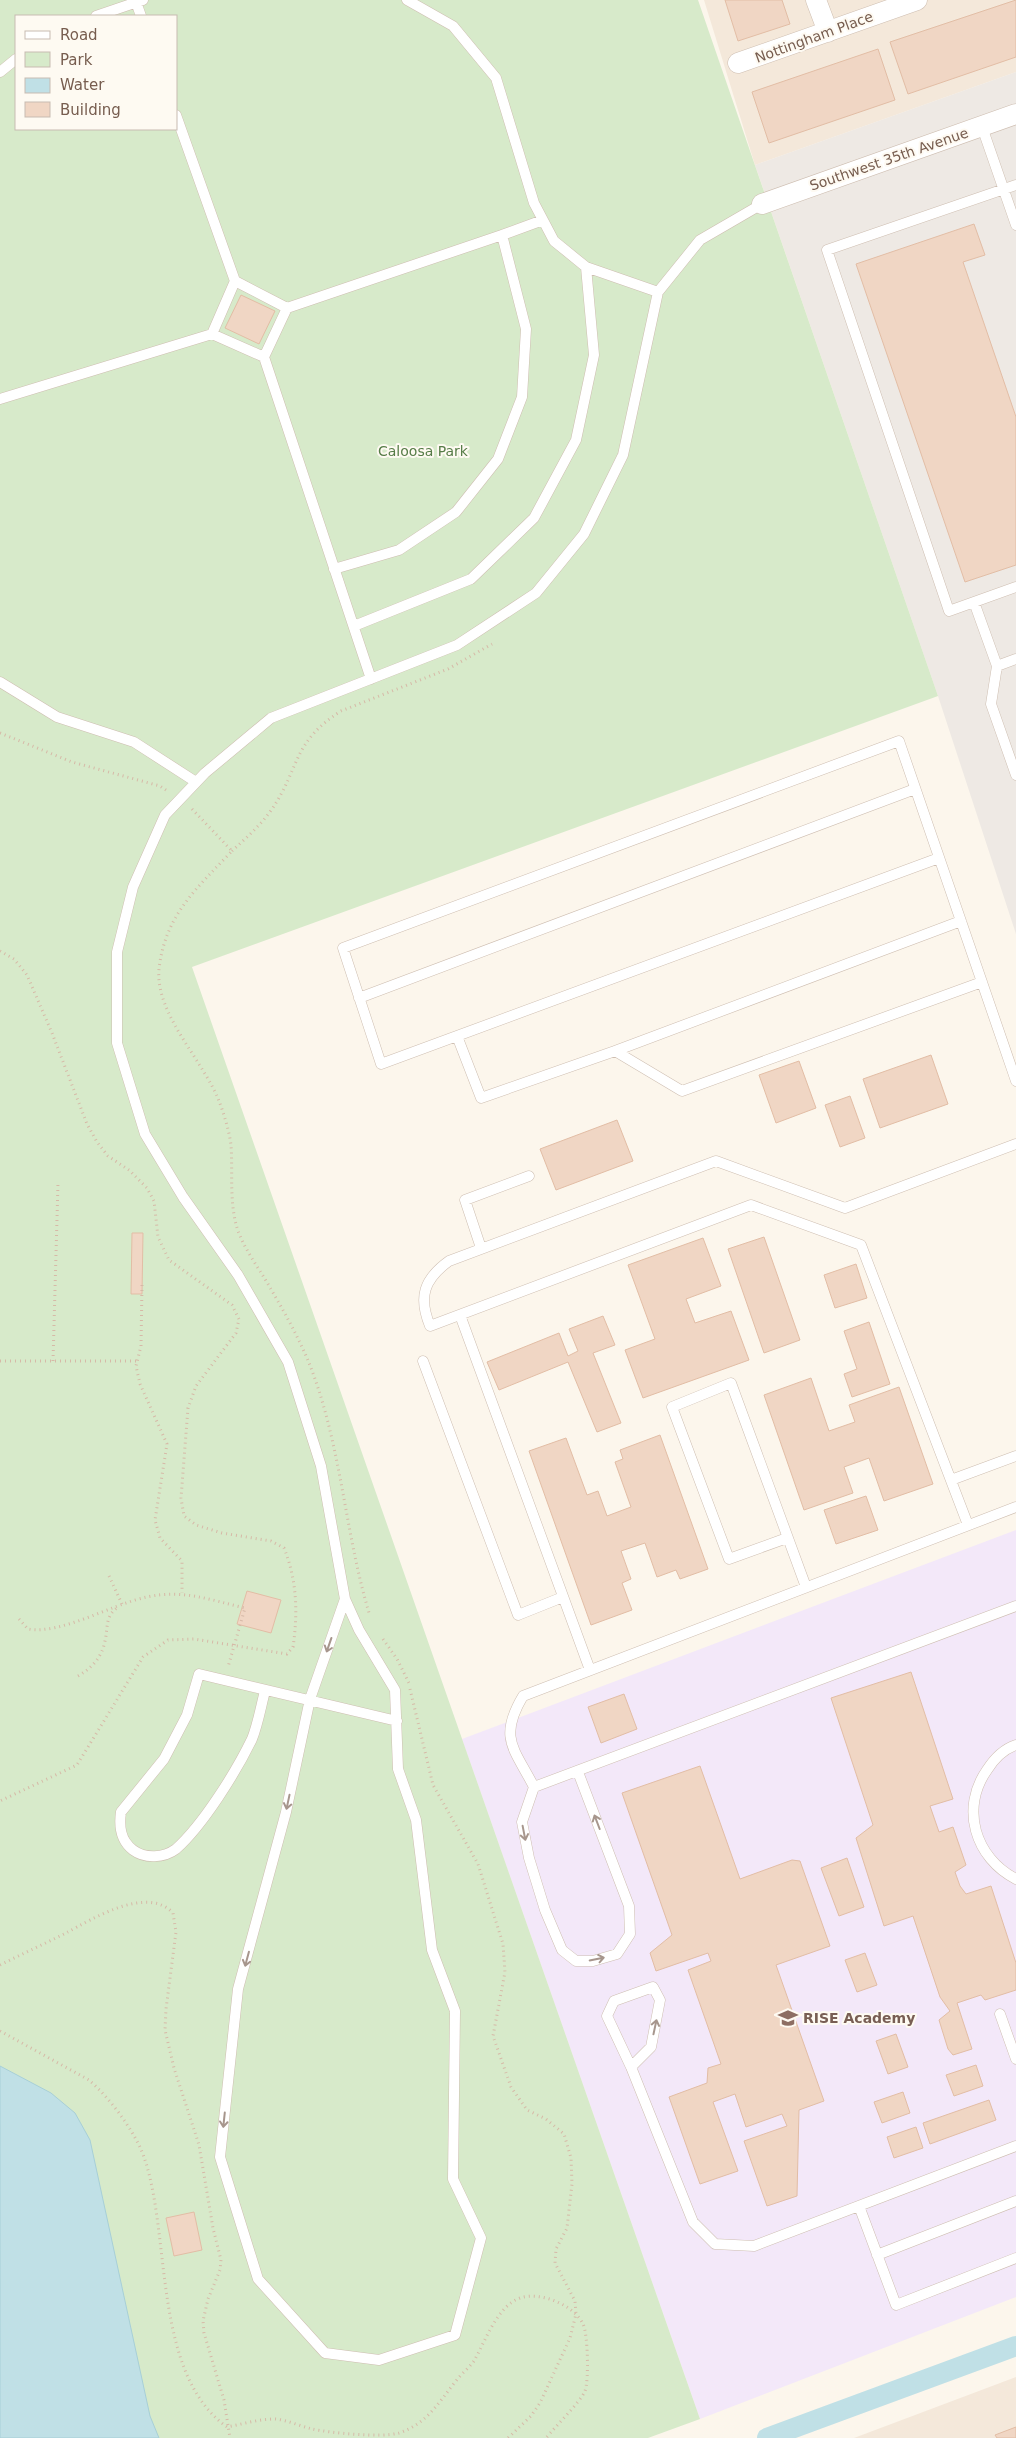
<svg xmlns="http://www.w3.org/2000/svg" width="1016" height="2438" font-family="'DejaVu Sans',sans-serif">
  <rect width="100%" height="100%" fill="#fcf6ec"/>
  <path fill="#f4e8da" d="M704,0H1016V72L755,165Z
    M1016,2377V2438H854Z"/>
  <path fill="#eee9e4" d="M1016,72V934L938,696L755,165Z"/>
  <path fill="#f3e8f9" d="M1016,1530V2297L700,2419L462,1739Z"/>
  <path fill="#d7eaca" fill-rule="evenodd" d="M0,0H698L938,696L192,967L700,2419L648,2438H0ZM16,16H176V129H16Z"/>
  <path fill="#c0e0e6" stroke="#a7cfd7" d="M0,2066L51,2093L75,2113L90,2140L150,2416L159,2438H0Z"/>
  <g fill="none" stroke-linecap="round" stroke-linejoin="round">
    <path stroke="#c0e0e6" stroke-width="20" d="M767,2438L1016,2346"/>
  </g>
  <path fill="#f0d6c4" stroke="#e2bda5" d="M725,0H782L790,24L738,41Z
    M1016,0V57L908,94L890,42Z
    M878,49L895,100L769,143L752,92Z
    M974,224L985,255L963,262L1016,417V565L965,582L856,264Z
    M241,295L275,311L259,344L225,328Z
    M931,1055L948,1104L880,1128L863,1079Z
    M799,1061L816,1108L776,1123L759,1075Z
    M850,1096L865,1138L840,1147L825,1105Z
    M617,1120L633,1161L556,1190L540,1149Z
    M132,1233H143L142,1294H131Z
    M764,1237L800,1340L764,1353L728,1249Z
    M703,1238L721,1286L686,1299L695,1323L731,1311L749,1360L643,1398L625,1350L655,1339L628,1265Z
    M856,1264L867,1298L835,1308L824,1275Z
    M603,1316L615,1345L593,1353L621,1423L597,1432L568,1362L499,1390L487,1362L559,1333L568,1356L578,1351L569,1329Z
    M869,1322L890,1384L852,1397L844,1374L857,1369L844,1331Z
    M811,1378L829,1431L855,1422L849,1405L899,1387L933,1484L884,1501L869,1458L844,1467L853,1493L804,1510L764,1395Z
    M660,1435L708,1569L680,1579L676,1570L657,1577L645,1543L621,1551L631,1579L622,1583L632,1610L591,1625L529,1451L566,1438L587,1495L598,1491L607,1516L631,1507L615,1462L623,1459L620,1450Z
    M866,1496L878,1530L836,1544L824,1510Z
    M247,1591L281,1600L271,1633L237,1624Z
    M911,1672L953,1799L930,1806L939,1832L953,1827L966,1865L955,1872L960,1886L966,1894L991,1886L1016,1963V1990L985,2000L981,1995L957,2003L972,2049L953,2055L948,2049L939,2020L950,2011L940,1997L913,1916L884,1926L856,1838L873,1825L831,1698Z
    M624,1694L637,1729L601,1743L588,1707Z
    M700,1766L740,1879L792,1860L800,1861L830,1946L776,1965L824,2101L799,2110L797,2196L767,2206L744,2141L787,2126L782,2114L746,2127L735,2094L713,2102L738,2171L700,2184L669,2097L707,2083L708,2068L721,2064L688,1970L711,1961L708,1953L656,1971L650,1953L672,1935L622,1793Z
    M847,1858L864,1907L839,1916L821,1868Z
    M865,1953L877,1985L857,1992L845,1960Z
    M896,2034L908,2067L888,2074L876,2041Z
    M976,2065L983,2086L954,2096L946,2075Z
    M903,2092L910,2113L882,2123L874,2102Z
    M989,2100L996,2120L930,2144L923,2123Z
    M916,2127L923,2148L894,2158L887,2137Z
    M194,2212L202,2250L174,2256L166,2218Z
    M1016,2427V2438H997L995,2435Z"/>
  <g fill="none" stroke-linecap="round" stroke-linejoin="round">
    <defs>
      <path id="service" d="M407,0L453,26L496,78L534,203L554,241L586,267L658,292
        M136,2L141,16
        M96,16L143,0
        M0,72L16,59
        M176,115L235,281
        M982,127L1016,225
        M1016,185L827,250L949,611L1016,587
        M502,235L543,220
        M287,308L235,281L212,334L264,357L287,308L502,235L526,329L522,397L498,459L456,512L399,550L334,569
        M264,357L371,679
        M0,399L212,334
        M974,602L997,666L1016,659
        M354,626L471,579L534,518L576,440L594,355L586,267
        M997,666L991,704L1016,775
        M0,682L57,717L134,742L196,782
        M939,858L381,1064L343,948L899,741L1016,1081
        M359,998L915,789
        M457,1036L481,1098L615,1051L682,1091L982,982
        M615,1051L961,921
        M481,1248L465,1200L529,1176
        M460,1315L590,1670
        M423,1361L518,1615L563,1597
        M951,1480L1016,1456
        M968,1525L861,1245L751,1205L430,1326C418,1297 424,1279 449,1261L716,1161L845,1208L1016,1144
        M787,1538L729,1559L672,1407L731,1383L806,1587
        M345,1599L310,1699L286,1812L238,1989L220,2157L258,2279L325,2353L379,2360L455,2335L481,2238L453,2179L455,2011L432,1950L416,1820L398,1769L395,1690L359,1630L345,1599L321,1466L288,1362L238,1275L183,1197L145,1134L117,1043V952L133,887L165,815L205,773L271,718L457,645L536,593L584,534L623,455L658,292L700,240L762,204
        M265,1691C261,1706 258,1724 252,1739C236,1772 203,1825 176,1849C164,1858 145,1859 133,1850C120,1840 119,1826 121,1812L164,1759L187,1715L199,1674L397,1721
        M1016,1745C1004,1749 994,1759 987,1770C960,1808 975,1858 1016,1879
        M578,1772L629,1906L630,1934L617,1954L593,1961H576L562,1950L545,1910L529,1858L522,1822L534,1787C514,1748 498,1738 523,1696L1016,1507
        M534,1787L1016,1606
        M1000,2014L1016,2059
        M631,2067L651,2047L660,2000L653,1987L614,2001L607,2016L631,2067L693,2222L715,2244L754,2246L1016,2146
        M859,2206L896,2305L1016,2258
        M877,2255L1016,2201"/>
      <path id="minor" d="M816,0L828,32
        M738,63L917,0
        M762,204L1016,114"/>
    </defs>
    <use href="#service" stroke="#cebeb1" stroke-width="11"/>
    <use href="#minor" stroke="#cebeb1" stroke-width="21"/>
    <path stroke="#d6b9a7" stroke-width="3" stroke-dasharray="1 4" stroke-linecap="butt" d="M0,733L72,762L160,786L169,792
      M192,809L232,851C197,888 165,915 159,969C155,1014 203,1060 219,1101C224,1114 229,1130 231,1145C233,1173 229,1200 237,1228C243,1246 255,1263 265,1279C282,1308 299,1337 311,1368C342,1449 345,1535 370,1616
      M232,851C246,838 261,825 272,809C300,768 292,742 341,711L448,669L492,644
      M0,951L14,959L27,975L52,1033L87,1124L97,1142L108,1156L129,1170L147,1188L154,1201L158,1237L169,1260L232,1305L239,1319L236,1333L196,1386L188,1408L181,1498L184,1516L196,1525L222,1533L271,1541L284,1548C297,1580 298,1613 293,1647L287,1654L194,1639L168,1640L143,1657L77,1765L0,1801
      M142,1285L141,1346L136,1366L140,1384L167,1444L155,1520L160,1538L182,1561V1593
      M0,1361H137
      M53,1361L58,1183
      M109,1576L122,1604
      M19,1619L28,1629C61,1635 112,1604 147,1597C183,1589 210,1600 245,1608L228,1667
      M383,1639L397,1659L409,1683
      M78,1676C92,1668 102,1657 105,1641C108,1629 105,1616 117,1608
      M410,1689L433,1785L478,1864L503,1944L505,1972L493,2036L511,2087L527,2110L546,2119L564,2134L571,2158L572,2184L567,2228L556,2249L555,2263L575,2301L576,2314L570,2338L540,2403L531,2416L508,2438
      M0,1965C22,1954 44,1944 66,1933C92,1919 147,1885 173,1913L176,1932L166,2009L165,2030L174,2068L199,2145L213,2228L221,2260L220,2270L208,2299L203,2321L204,2333L224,2400L230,2438
      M0,2031L89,2080C110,2098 137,2134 145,2160C171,2239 153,2374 227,2427C243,2424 259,2419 275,2419C287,2420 300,2426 312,2429C331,2433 381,2438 399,2433C428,2423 438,2403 456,2381C461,2374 469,2368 474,2361C485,2342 497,2306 520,2298C540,2291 574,2305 583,2324C588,2334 589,2381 585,2391C581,2401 555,2427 546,2438"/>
    <use href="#service" stroke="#fff" stroke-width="10"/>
    <use href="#minor" stroke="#fff" stroke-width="20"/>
  </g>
  <defs><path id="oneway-shaft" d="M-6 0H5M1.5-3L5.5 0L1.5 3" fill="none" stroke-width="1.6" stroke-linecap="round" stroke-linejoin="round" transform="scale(1.25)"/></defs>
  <g stroke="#a7968d">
    <use href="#oneway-shaft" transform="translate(329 1645) rotate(109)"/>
    <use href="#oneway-shaft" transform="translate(288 1802) rotate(102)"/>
    <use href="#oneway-shaft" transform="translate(597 1822) rotate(-111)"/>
    <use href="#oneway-shaft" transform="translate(524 1833) rotate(79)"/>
    <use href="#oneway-shaft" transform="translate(247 1959) rotate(105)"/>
    <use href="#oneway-shaft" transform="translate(597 1959) rotate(-11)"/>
    <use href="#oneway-shaft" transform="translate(655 2027) rotate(-78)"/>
    <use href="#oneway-shaft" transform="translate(224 2120) rotate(96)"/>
  </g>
  <defs>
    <symbol id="school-bare" viewBox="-9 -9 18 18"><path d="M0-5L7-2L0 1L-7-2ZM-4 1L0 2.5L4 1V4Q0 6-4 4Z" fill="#8d6e63" stroke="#fefaf2" stroke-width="2.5" paint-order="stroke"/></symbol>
  </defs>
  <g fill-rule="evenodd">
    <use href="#school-bare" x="774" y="2004" width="28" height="28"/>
  </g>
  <g text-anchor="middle" stroke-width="4" stroke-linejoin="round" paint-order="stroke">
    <g font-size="14" fill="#775d4f" stroke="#fefaf2">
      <text transform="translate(814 37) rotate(-20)" y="5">Nottingham Place</text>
      <text transform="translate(889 159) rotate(-19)" y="5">Southwest 35th Avenue</text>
    </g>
    <g font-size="14" fill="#567c47" stroke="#fefaf2">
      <text x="423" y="456">Caloosa Park</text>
    </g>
    <g font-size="14" font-weight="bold" fill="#785e54" stroke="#fefaf2" text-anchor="start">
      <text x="803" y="2023">RISE Academy</text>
    </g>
  </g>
  <rect x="15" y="15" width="162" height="115" fill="#fefaf2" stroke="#c8bbb1"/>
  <rect x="25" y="31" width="25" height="8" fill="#ffffff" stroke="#c8bbb1"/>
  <text x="60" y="40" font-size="15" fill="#775d4f">Road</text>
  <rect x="25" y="52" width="25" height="15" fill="#d7eaca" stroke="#c8bbb1"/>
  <text x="60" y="65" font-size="15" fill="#775d4f">Park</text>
  <rect x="25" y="78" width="25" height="15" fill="#c0e0e6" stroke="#c8bbb1"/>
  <text x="60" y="90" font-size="15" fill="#775d4f">Water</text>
  <rect x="25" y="102" width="25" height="15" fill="#f0d6c4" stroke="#c8bbb1"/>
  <text x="60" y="115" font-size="15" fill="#775d4f">Building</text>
</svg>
